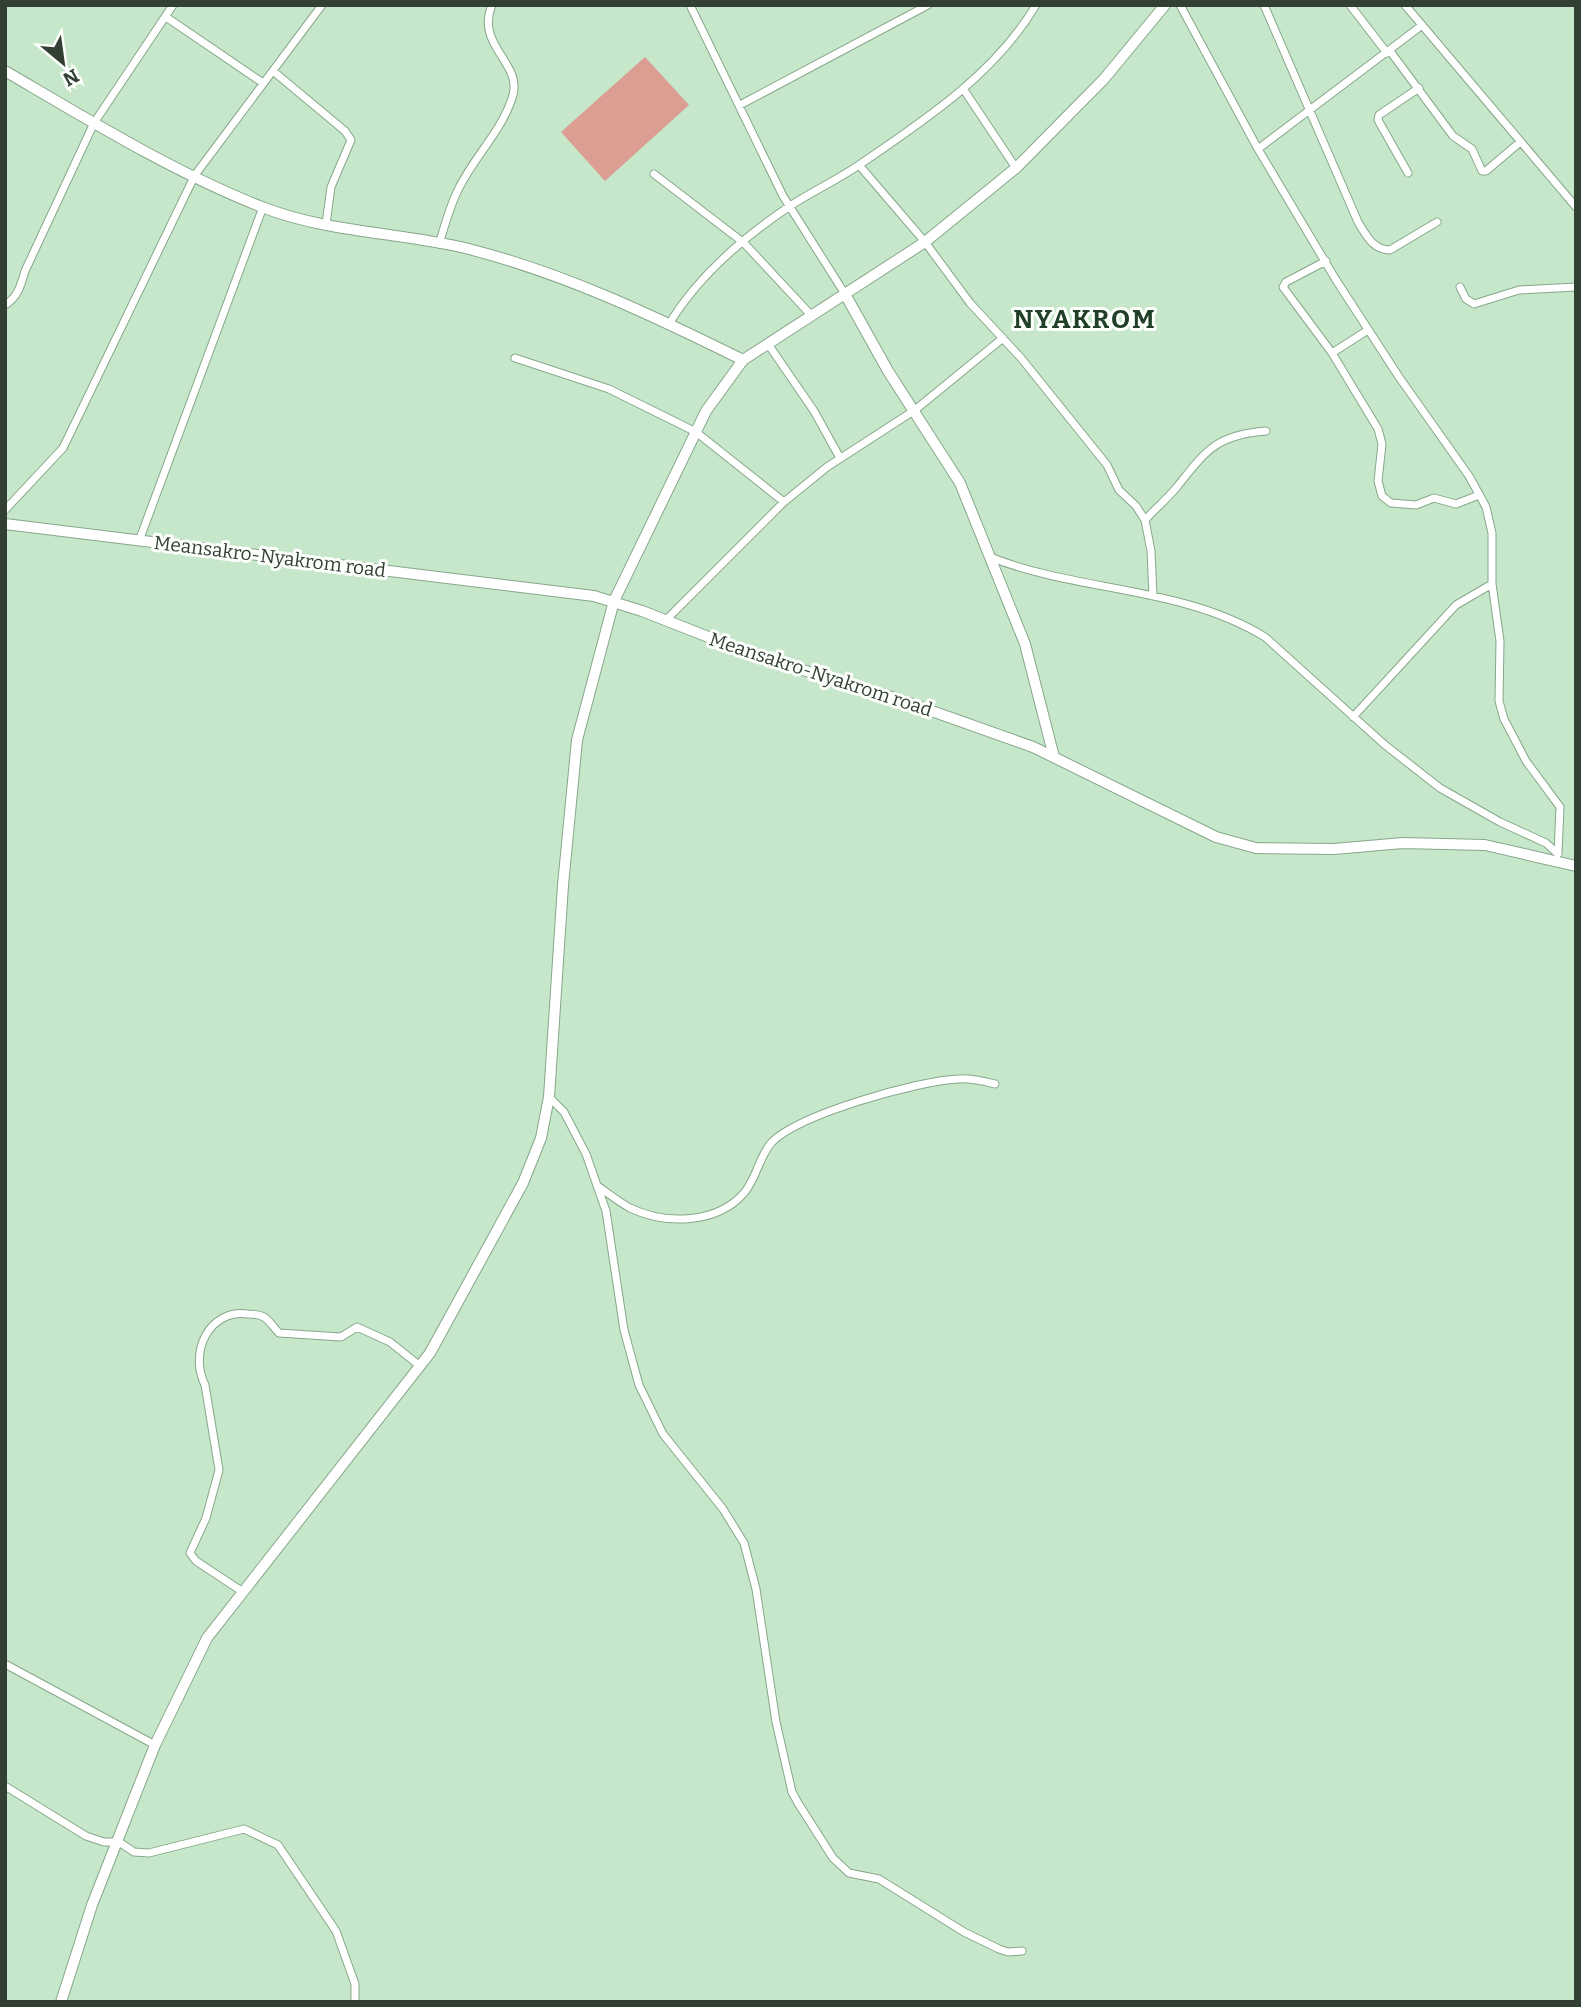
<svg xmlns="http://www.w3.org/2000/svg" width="1581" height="2007" font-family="Bitter,serif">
  <rect width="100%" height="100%" fill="#c6e7ca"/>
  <path fill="#dc9d93" d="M645,57L689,105L605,181L561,132Z"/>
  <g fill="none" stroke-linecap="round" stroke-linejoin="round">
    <defs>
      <path id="street" d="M690,5L783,196L845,294
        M1180,5L1258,149L1336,280L1399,377L1469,476L1486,507L1492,533V584L1500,641L1499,701L1504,719L1526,761L1560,807L1558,853
        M1264,5L1358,222C1366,235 1373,250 1390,250L1437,222
        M1350,5L1387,53
        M1405,5L1576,207
        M166,17L263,83
        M1390,51L1453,136L1472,149L1482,171H1486L1519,143
        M273,71L345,131L351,140L331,187L326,224
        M964,90L1016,168
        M740,105L928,5
        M1258,149L1421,26
        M859,165L925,242L970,303L1021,358L1107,465L1119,490L1136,506L1145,520L1151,551L1153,596
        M1408,173L1378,120L1379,115L1419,88
        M654,174L744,243L811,315
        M439,244C445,225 450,205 459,188C474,157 504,128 513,95C522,63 475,45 492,5
        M1326,261L1286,282L1283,287L1332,353L1378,429L1382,444L1378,481L1382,496L1391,503L1416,505L1434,498L1456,504L1479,495
        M1460,287L1466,299L1474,304L1519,290L1576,287
        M5,305C18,297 21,285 25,271L94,123L173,5
        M669,324C698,276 744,237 790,206C813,191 837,180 859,165C925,120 995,74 1036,5
        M768,344L814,411L840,458
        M1332,353L1368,330
        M515,358L609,389L696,432L784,502
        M5,510L63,448L195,175L322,5
        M1145,520C1155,509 1167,499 1176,488C1206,451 1215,435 1266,431
        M139,541L263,207
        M990,557C1078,592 1182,586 1265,637L1385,745L1440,788L1500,822L1546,843L1558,854
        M666,620L784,502L827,467L915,410L1003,338
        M1353,717L1456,605L1492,584
        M549,1097L564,1112L586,1154L606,1211L624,1330L639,1385L663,1434L723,1509L744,1543L756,1589L776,1722L792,1792L798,1803L833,1858L849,1873L879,1879L964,1932L999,1949L1008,1952L1022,1951
        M599,1187C609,1194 619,1202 630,1208C666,1225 717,1224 744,1193C757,1178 759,1156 772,1142C800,1114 917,1081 958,1079C970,1078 983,1081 995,1084
        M243,1592L196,1561L190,1553L206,1518L219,1470L205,1385C189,1353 208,1309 248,1314C253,1314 260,1315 264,1317C270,1321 274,1328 279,1333L341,1337L357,1327L390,1342L420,1366
        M5,1664L155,1745
        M5,1786L86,1836L104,1842H119L134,1852L149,1853L244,1829L278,1845L336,1931L355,1984V2002"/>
      <path id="secondary" d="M5,71C87,119 173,172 262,207C328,233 401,232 469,249C566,274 654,316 743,360
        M845,294L888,371L960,483L1025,644L1054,757
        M5,524L594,596L642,611L757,656L895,698L1033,747L1216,837L1256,848L1334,849L1403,843L1485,845L1576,866
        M61,2002L92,1905L155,1745L207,1638L430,1353L523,1183L541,1138L549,1097L563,885L577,740L614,601L706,411L743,360L925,242L1016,168L1104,79L1165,5"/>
    </defs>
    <use href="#street" stroke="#87a78b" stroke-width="9"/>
    <use href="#secondary" stroke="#87a78b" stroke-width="12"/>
    <use href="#street" stroke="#fff" stroke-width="7"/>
    <use href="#secondary" stroke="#fff" stroke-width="10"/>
  </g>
  <g text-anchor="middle" stroke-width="6" stroke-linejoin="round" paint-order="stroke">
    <g font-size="19" fill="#323f33" stroke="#fcfffc">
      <text transform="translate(270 556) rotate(7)" y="7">Meansakro-Nyakrom road</text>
      <text transform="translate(821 674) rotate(18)" y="7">Meansakro-Nyakrom road</text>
    </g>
    <g font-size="26" font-weight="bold" letter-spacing="2" fill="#213e26" stroke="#fcfffc">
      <text x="1085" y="328">NYAKROM</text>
    </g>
  </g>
  <rect width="1581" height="2007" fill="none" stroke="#323f33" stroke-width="14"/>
  <g transform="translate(63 63) rotate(151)" stroke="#fcfffc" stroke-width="5" paint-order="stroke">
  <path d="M0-5L12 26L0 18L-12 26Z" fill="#323f33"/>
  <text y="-10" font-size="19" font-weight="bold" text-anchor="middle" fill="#323f33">N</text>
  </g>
</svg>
